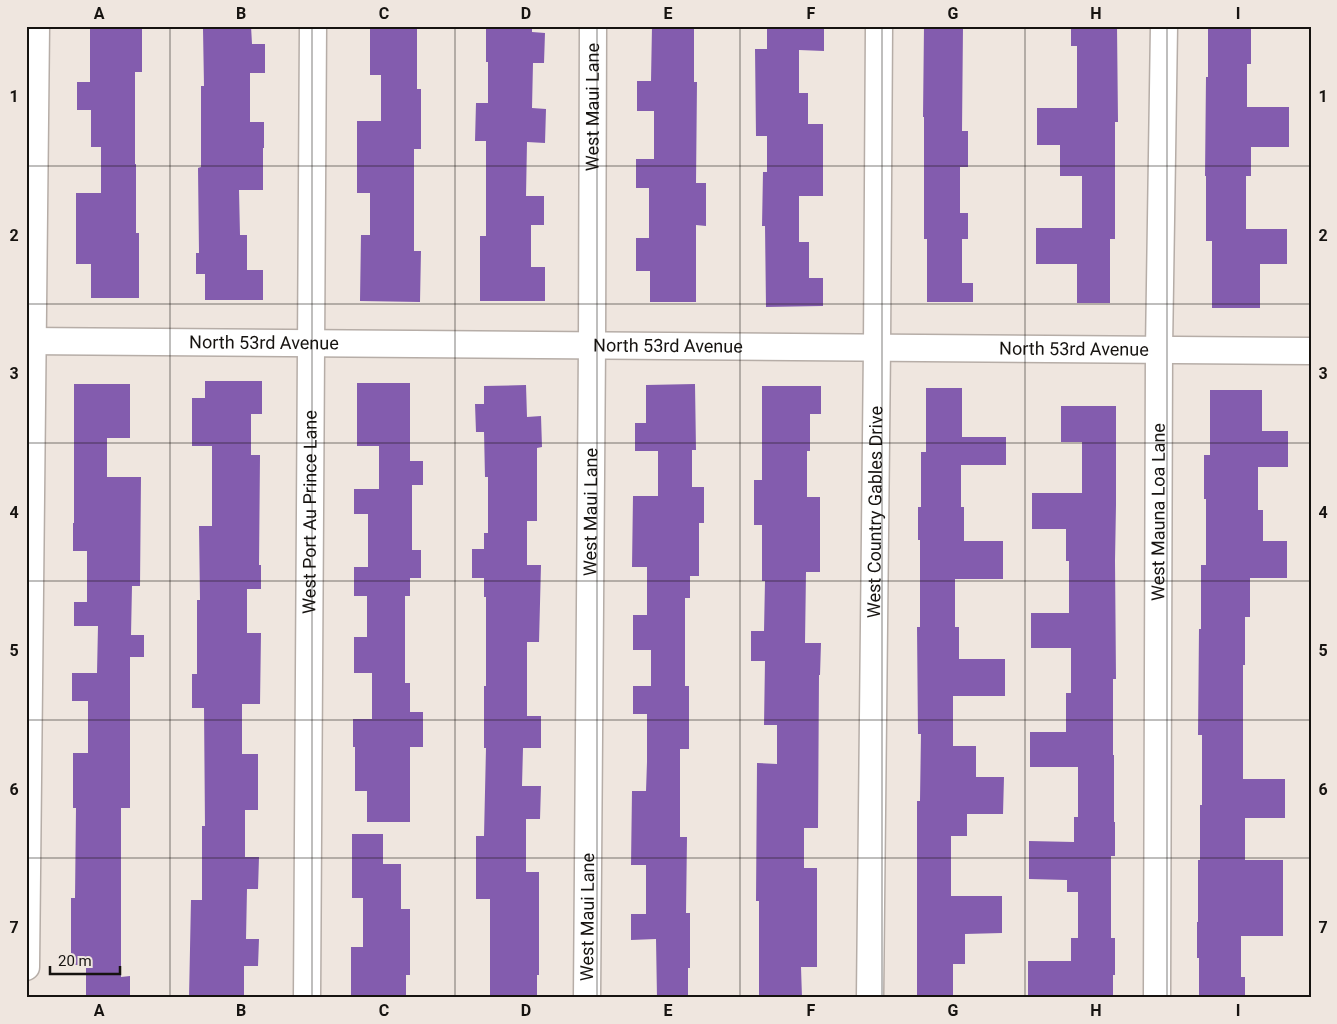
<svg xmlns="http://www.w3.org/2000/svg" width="1337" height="1024" font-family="Roboto,sans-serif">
  <rect width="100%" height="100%" fill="#efe6df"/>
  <path fill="#835cae" d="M90,26H142V72H135V164H136V233H139V298H91V264H76V193H101V147H91V110H77V82H90Z
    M208,26H251L252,44H265V73H250V122H264V148H263V190H239L240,235H247V270H263V300H205V274H196V253H199L198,168L201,167V86H204L203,29H208Z
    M370,26H417V89H421V149H414V251H421L420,302L360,301L361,235H370V193H357V121H381V75H370Z
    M486,26H532V32L545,33L544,63H533L532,108L546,109L545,143L527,142L526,196H544V225H531V267H545V301H480V236H486V141H475L476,103H488V62H486Z
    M652,26H694V82H697L696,183H706V226L696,225V302H650V271H636V238H649V188H636V159H654V111H637V81H651Z
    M767,26H824V51L799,50V93H808V124H823V196H799V242H809V278H823V306L766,307L765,226H762L763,172H767V136H756L755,49H767Z
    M924,26H963L962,131H968V167H960V213H968V239H962V283H973V302H927V239H924V117H923Z
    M1071,26H1117L1118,122H1115V239H1110V303H1077V264H1036V228H1082V176H1060V145H1037V108H1077V46H1071Z
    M1208,26H1251V64H1247V107H1289V147H1251V176H1246V229H1287V264H1260V308H1212V241H1206V176H1205L1206,77H1208Z
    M205,381H262V414H251V455H260L259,565H261V589H247V633H261L260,704H242V754H258V810H245V857H259L258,889H247L246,939H259L258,966H244V998H189L191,900H202V826H205L204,708H192V674H197V600H200L199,526H212V446H192V398H205Z
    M357,383H410V461H423V485H412V550H421V578H410V596H405V683H410V712H423V747H410V822H367V791H355V747H353V719H372V673H354V637H367V596H354V567H368V514H354V489H379V446H357Z
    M74,384H130V438H107V477H141L140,586H132L131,635H144V657H130V808H121V977L130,976V998H86V965H71V898H75L76,808H73V753H88V701H72V673H97L98,626H74V602H87V551H73V523H74Z
    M695,384L696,450H692V487H704V523H699V576H690V598H685V686H689V749H680V837H687L686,913H690V968H688V998H657L656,939L631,940V914H646V865H631L632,791H646L647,762V714H633V686H651V650H633V615H647V567H632L633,496H658V451H635V423H646V385Z
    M526,385L527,417L541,416L542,447L537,448V521H527V565H541L539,642H527V716H541V748H523L522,786H541L540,819H526V872H539V975H537V998H490V899H476V836H484L486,748H484V686H486V597H484V578H472V549H484V533H488V477H485L484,432H476L475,404H484V386Z
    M762,386H821V414H810V451H807V497H820V572H806L805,643H821L820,675H819L818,828H804V868H817V967H801L802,998H759V901H756L757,763L777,764V725H764L765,661H751V631H764L765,581H762V525H754V480H762Z
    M926,388H962V437H1006V465H961V507H964V541H1003V579H955V627H959V659H1005V696H953V746H976V777H1004L1003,814H967V836H951V896H1002V933L965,934V964H953V998H917V801H920L921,734H918L917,627H920V540H918V507H921V452H926Z
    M1210,390H1262V431H1288V467H1258V510H1263V541H1287V578H1250V617H1245V665H1243V779H1285V818H1245V860H1283V936H1241V977H1245V998H1199V958H1197V922H1198V860H1200V805H1202V735H1198L1199,629H1201V565H1206V499H1204V455H1210Z
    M1061,406H1116V505L1115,561L1116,679H1113V755H1114V822H1115V856H1111V938H1115V975H1113V998H1028V961H1071V938H1078V892H1067V880L1029,879V841L1074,842V817H1078V767H1030V732H1066V693H1071V648H1031V613H1069V561H1066V529H1032V493H1082V442H1061Z
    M352,834H383V864H401V909H410V975H406V998H351V947H363V898H352Z"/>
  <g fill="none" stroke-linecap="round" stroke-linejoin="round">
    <defs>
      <g id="minor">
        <path id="s1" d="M26,341L1311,351"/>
        <path d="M26,967L36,26"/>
        <path id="s2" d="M307,998L313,26"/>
        <path id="s3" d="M587,998L592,345L593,26"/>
        <path id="s4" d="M870,998L877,347L879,26"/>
        <path id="s5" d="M1157,998L1159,349L1164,26"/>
      </g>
    </defs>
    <use href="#minor" stroke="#b6ada7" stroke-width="29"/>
    <use href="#minor" stroke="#fff" stroke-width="26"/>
  </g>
  <path fill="none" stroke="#161310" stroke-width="1" stroke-opacity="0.55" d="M170,26V998M312,26V998M455,26V998M597,26V998M740,26V998M882,26V998M1025,26V998M1167,26V998M26,166H1311M26,304H1311M26,443H1311M26,581H1311M26,720H1311M26,858H1311"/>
  <g text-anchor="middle" stroke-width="4" stroke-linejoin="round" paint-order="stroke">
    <g font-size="18" fill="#161310" stroke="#efe6df">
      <text dy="6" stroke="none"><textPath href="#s3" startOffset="891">West Maui Lane</textPath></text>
      <text dy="6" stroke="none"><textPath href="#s1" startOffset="238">North 53rd Avenue</textPath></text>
      <text dy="6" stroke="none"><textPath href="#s1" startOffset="642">North 53rd Avenue</textPath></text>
      <text dy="6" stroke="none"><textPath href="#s1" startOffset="1048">North 53rd Avenue</textPath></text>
      <text dy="6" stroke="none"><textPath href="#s2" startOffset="486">West Port Au Prince Lane</textPath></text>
      <text dy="6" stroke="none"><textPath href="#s3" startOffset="486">West Maui Lane</textPath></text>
      <text dy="6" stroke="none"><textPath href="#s4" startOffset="486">West Country Gables Drive</textPath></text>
      <text dy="6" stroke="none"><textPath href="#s5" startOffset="486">West Mauna Loa Lane</textPath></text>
      <text dy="6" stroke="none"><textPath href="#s3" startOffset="81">West Maui Lane</textPath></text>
    </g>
  </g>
  <rect width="1337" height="1024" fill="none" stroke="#efe6df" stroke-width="55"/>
  <path d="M50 966v8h70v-8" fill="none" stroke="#161310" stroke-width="2.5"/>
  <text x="58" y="966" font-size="15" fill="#161310" stroke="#efe6df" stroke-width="4" paint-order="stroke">20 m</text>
  <rect x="28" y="28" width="1282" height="968" fill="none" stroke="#161310" stroke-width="2"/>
  <g font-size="16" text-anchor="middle" font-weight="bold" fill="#161310">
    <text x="99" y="19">A</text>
    <text x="241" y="19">B</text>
    <text x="384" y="19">C</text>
    <text x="526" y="19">D</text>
    <text x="668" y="19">E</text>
    <text x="811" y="19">F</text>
    <text x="953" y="19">G</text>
    <text x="1096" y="19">H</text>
    <text x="1238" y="19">I</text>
    <text x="14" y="102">1</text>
    <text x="1323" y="102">1</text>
    <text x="14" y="241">2</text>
    <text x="1323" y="241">2</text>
    <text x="14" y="379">3</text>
    <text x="1323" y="379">3</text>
    <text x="14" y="518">4</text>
    <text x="1323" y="518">4</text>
    <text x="14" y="656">5</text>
    <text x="1323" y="656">5</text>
    <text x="14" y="795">6</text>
    <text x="1323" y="795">6</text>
    <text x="14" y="933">7</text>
    <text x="1323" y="933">7</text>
    <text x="99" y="1016">A</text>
    <text x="241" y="1016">B</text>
    <text x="384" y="1016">C</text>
    <text x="526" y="1016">D</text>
    <text x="668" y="1016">E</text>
    <text x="811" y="1016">F</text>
    <text x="953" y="1016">G</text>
    <text x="1096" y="1016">H</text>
    <text x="1238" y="1016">I</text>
  </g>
</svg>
